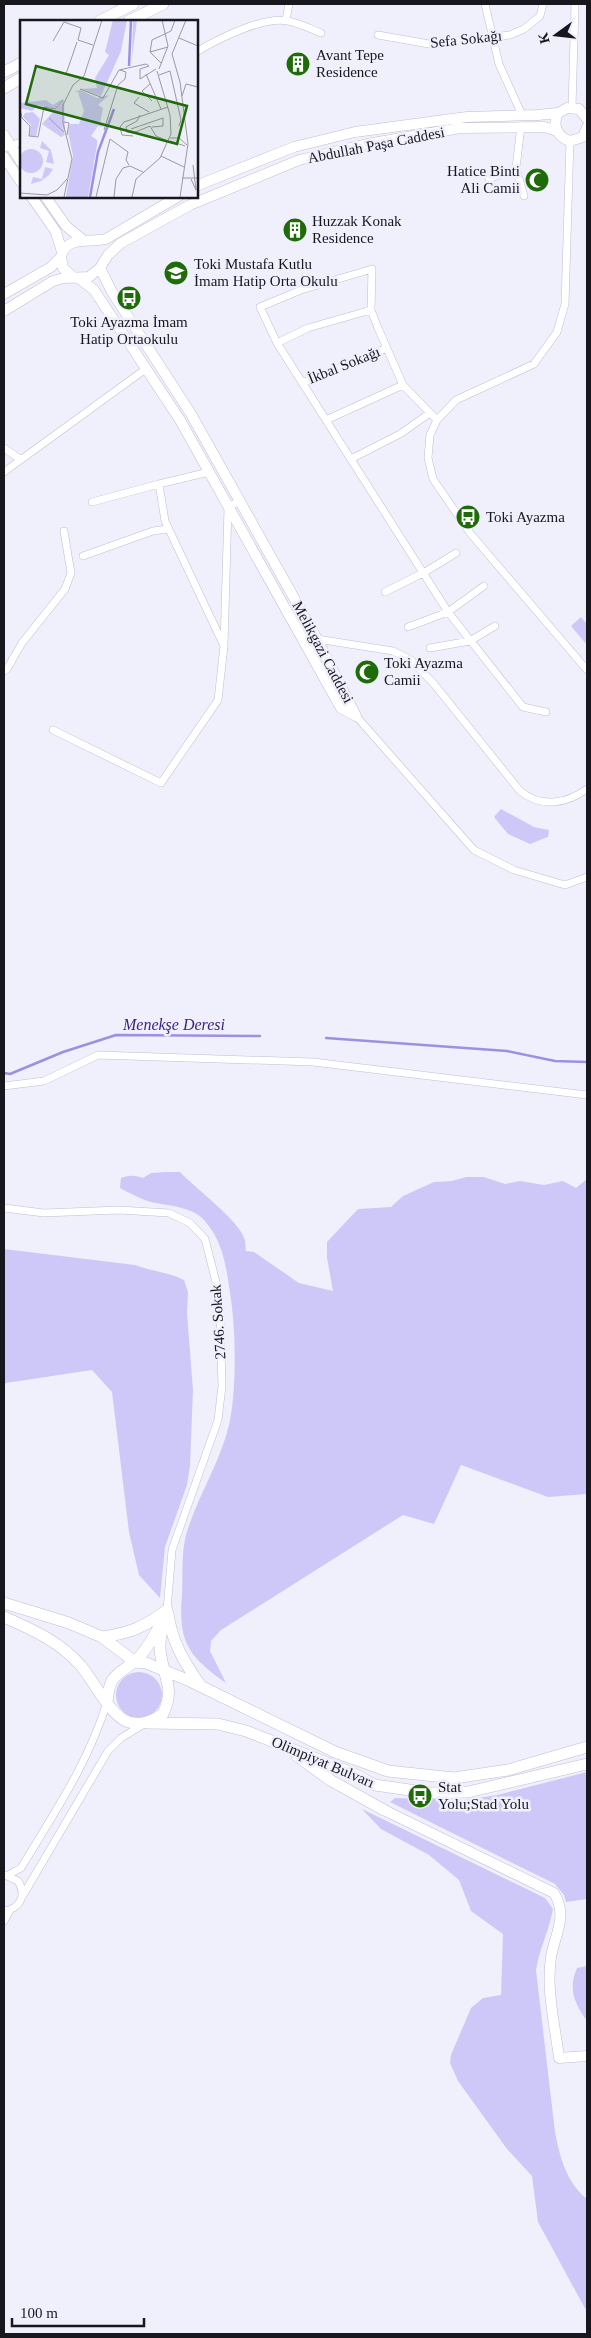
<svg xmlns="http://www.w3.org/2000/svg" width="591" height="2338" font-family="Georgia,serif">
  <rect width="100%" height="100%" fill="#f0effc"/>
  <path fill="#cdc8f8" d="M581,617L587,624V645L571,626Z
    M501,809L534,827L549,830L548,837L530,844L508,834L494,817Z
    M166,1172H180C196,1189 239,1220 245,1240C246,1243 245,1248 246,1251L254,1252L299,1283L333,1291L327,1258V1242L358,1209L391,1207L403,1196L434,1182L452,1181L466,1177H484L505,1184L520,1181L544,1185L563,1181L576,1188L587,1179V1494L548,1497L461,1465L434,1524L403,1515L221,1630L211,1641L210,1651L226,1683C188,1656 178,1642 182,1595C183,1575 181,1555 186,1535C197,1497 220,1463 229,1425C237,1390 236,1329 230,1293C226,1266 223,1241 204,1220C191,1206 168,1206 151,1202C140,1199 130,1193 120,1188L121,1178C130,1175 134,1175 143,1178L151,1173Z
    M4,1249L135,1265C151,1271 168,1272 184,1280L188,1292L187,1313L193,1390L190,1466L187,1485L165,1547L160,1598L139,1575L129,1532L112,1392L92,1370L6,1383L4,1385Z
    M116 1695a23 23 0 1 1 46 0a23 23 0 1 1-46 0Z
    M587,1772V1899L566,1902L564,1895L555,1884L390,1802L395,1798L465,1800L497,1795Z
    M362,1809L545,1898L553,1909C549,1931 540,1947 536,1970L555,2132C560,2157 566,2182 587,2199V2312L538,2222L532,2176L507,2149L458,2081L450,2063L451,2055L471,2008L483,1998L501,1995L503,1934L471,1911L459,1880L429,1855L381,1829Z
    M587,1966V2021C574,2003 568,1989 577,1968Z"/>
  <g fill="none" stroke-linecap="round" stroke-linejoin="round">
    <path stroke="#9d90e2" stroke-width="2.5" d="M326,1038L507,1051L555,1061L587,1062
      M4,1073L10,1074L63,1052L116,1035L260,1036"/>
    <defs>
      <path id="street" d="M485,4L499,64L522,115
        M286,20L289,4
        M378,35L429,44L510,35L524,29L540,16L543,4
        M196,52C218,39 263,16 288,21C299,23 311,29 321,33
        M572,107L575,4
        M521,126L516,168L524,196
        M570,141L565,304L557,332L534,364L456,400L437,420L430,435L428,458L433,479L470,533L587,670
        M4,148L21,142
        M489,179L516,168
        M277,343L308,328L371,310
        M302,383L387,348
        M326,420L403,385
        M437,420L403,385L378,328L371,310L372,269L301,290L260,307L277,343L448,612L523,707L546,712
        M4,448L20,459
        M351,459L400,434L430,413
        M4,472L147,368
        M209,472L159,484L165,521L224,646
        M92,502L159,484
        M83,556L153,531L168,529
        M385,592L425,572L456,553
        M408,627L448,612L484,586
        M306,645L317,639L393,651L411,660L434,684L520,791C541,808 566,804 587,789
        M430,648L470,641L495,626
        M4,671L7,669L22,643L65,589L71,573L64,531
        M356,716L474,850L514,870L565,885L587,877
        M53,730L161,783L218,700L224,646L228,508L239,501
        M4,1086L44,1081L98,1055L313,1062L587,1095
        M4,1208L44,1213L119,1210L169,1213L190,1223L205,1239L216,1282L220,1315L222,1386L218,1420L172,1550L167,1610
        M8,1875L21,1868C53,1815 89,1762 107,1702
        M22,1897L108,1751L121,1738L144,1724
        M4,1911C20,1909 27,1895 18,1881L5,1875
        M4,1921L10,1910"/>
      <path id="secondary" d="M587,119L579,109L567,108L558,113C552,125 557,137 570,141L583,137L587,127
        M4,135L21,162
        M4,157L21,182
        M196,186L294,147L355,132L467,117L538,115L558,113
        M31,196L56,232L62,252
        M45,196L66,226L83,240
        M100,268L112,292L191,414L317,639L356,716
        M73,277L63,268L61,257C66,235 90,243 106,239L179,196
        M80,279L94,290L180,420L341,708L356,716
        M4,294L51,267L61,257
        M4,311L53,281L64,278L89,277L100,268L108,255L121,243L190,205L299,160L367,144L460,128L544,127L557,131
        M384,1810L554,1893C568,1916 555,1934 551,1957C546,1990 555,2025 559,2058L587,2056"/>
      <path id="primary" d="M100,21L133,4
        M129,21L163,4
        M4,72L21,63
        M4,88L21,78
        M4,1603L69,1623L102,1637L135,1662
        M168,1614C172,1642 184,1662 200,1685
        M4,1617C31,1629 61,1642 81,1666C93,1680 108,1711 124,1720C137,1727 152,1722 163,1714C176,1686 162,1676 160,1649C159,1636 164,1623 167,1610
        M102,1637C131,1633 144,1627 167,1610
        M135,1662L146,1663L190,1681L335,1752L388,1771L454,1778L508,1770L587,1747
        M107,1702C110,1675 114,1677 134,1662C143,1655 153,1638 159,1627
        M147,1723L218,1724L246,1731L350,1772L375,1785L430,1793L468,1792L587,1764
        M297,1756L330,1780L384,1810"/>
    </defs>
    <use href="#street" stroke="#c0bed3" stroke-width="8"/>
    <use href="#secondary" stroke="#c0bed3" stroke-width="11"/>
    <use href="#primary" stroke="#c0bed3" stroke-width="12"/>
    <use href="#street" stroke="#fff" stroke-width="7"/>
    <use href="#secondary" stroke="#fff" stroke-width="10"/>
    <use href="#primary" stroke="#fff" stroke-width="11"/>
  </g>
  <defs>
    <symbol id="building-disc" viewBox="-11 -11 22 22"><circle r="9.5" fill="#206b09" stroke="#f0effc"/><path d="M-4-6H4V6H1V3H-1V6H-4ZM-2.5-4.3h1.7v1.8h-1.7ZM.8-4.3h1.7v1.8H.8ZM-2.5-1h1.7V.8h-1.7ZM.8-1h1.7V.8H.8Z" fill="#fff"/></symbol>
    <symbol id="mosque-disc" viewBox="-11 -11 22 22"><circle r="9.5" fill="#206b09" stroke="#f0effc"/><path d="M3.5-4.9A6 6 0 1 0 3.5 4.9A5 5 0 1 1 3.5-4.9Z" fill="#fff"/></symbol>
    <symbol id="school-disc" viewBox="-11 -11 22 22"><circle r="9.5" fill="#206b09" stroke="#f0effc"/><path d="M0-5L7-2L0 1L-7-2ZM-4 1L0 2.5L4 1V4Q0 6-4 4Z" fill="#fff"/></symbol>
    <symbol id="bus-disc" viewBox="-11 -11 22 22"><circle r="9.5" fill="#206b09" stroke="#f0effc"/><path d="M-5-6H5V4H4V6H2V4H-2V6H-4V4H-5ZM-3.5-4V0h7V-4ZM-3.5 1.2v1.5H-2V1.2ZM2 1.2v1.5H3.5V1.2Z" fill="#fff"/></symbol>
  </defs>
  <g fill-rule="evenodd">
    <use href="#building-disc" x="284" y="50" width="28" height="28"/>
    <use href="#mosque-disc" x="523" y="166" width="28" height="28"/>
    <use href="#building-disc" x="281" y="216" width="28" height="28"/>
    <use href="#school-disc" x="162" y="259" width="28" height="28"/>
    <use href="#bus-disc" x="115" y="284" width="28" height="28"/>
    <use href="#bus-disc" x="454" y="503" width="28" height="28"/>
    <use href="#mosque-disc" x="353" y="658" width="28" height="28"/>
    <use href="#bus-disc" x="406" y="1782" width="28" height="28"/>
  </g>
  <g text-anchor="middle" stroke-width="5" stroke-linejoin="round" paint-order="stroke">
    <g font-size="15" fill="#18171e" stroke="#f0effc">
      <text transform="translate(466 39) rotate(-6)" y="5">Sefa Sokağı</text>
      <text transform="translate(376 145) rotate(-11)" y="5">Abdullah Paşa Caddesi</text>
      <text transform="translate(344 365) rotate(-22)" y="5">İkbal Sokağı</text>
      <text transform="translate(323 652) rotate(62)" y="5">Melikgazi Caddesi</text>
      <text transform="translate(218 1322) rotate(-94)" y="5">2746. Sokak</text>
      <text transform="translate(323 1762) rotate(23)" y="5">Olimpiyat Bulvarı</text>
    </g>
    <g font-size="15" fill="#18171e" stroke="#f0effc" text-anchor="start">
      <text x="316" y="60">Avant Tepe<tspan x="316" dy="17">Residence</tspan></text>
      <text x="520" y="176" text-anchor="end">Hatice Binti<tspan x="520" dy="17">Ali Camii</tspan></text>
      <text x="312" y="226">Huzzak Konak<tspan x="312" dy="17">Residence</tspan></text>
      <text x="194" y="269">Toki Mustafa Kutlu<tspan x="194" dy="17">İmam Hatip Orta Okulu</tspan></text>
      <text x="129" y="327" text-anchor="middle">Toki Ayazma İmam<tspan x="129" dy="17">Hatip Ortaokulu</tspan></text>
      <text x="486" y="522">Toki Ayazma</text>
      <text x="384" y="668">Toki Ayazma<tspan x="384" dy="17">Camii</tspan></text>
      <text x="438" y="1792">Stat<tspan x="438" dy="17">Yolu;Stad Yolu</tspan></text>
    </g>
    <g font-size="16" font-style="italic" fill="#3c1f7e" stroke="#f0effc">
      <text x="174" y="1030">Menekşe Deresi</text>
    </g>
  </g>
  <g transform="translate(20 20)">
    <rect width="178" height="178" fill="#f0effc"/>
    <path d="M93,0H107L101,31L81,76L61,69L77,68L75,58L89,35L85,32ZM113,0H117L111,45L112,33ZM60,70L77,78L89,75L78,85L83,88L80,103L84,107L78,106L71,116L77,120V125L68,177H46L53,136L48,112L50,104H59L64,91L58,72H54ZM44,78L34,89L18,85L12,91L0,88V83L26,80L33,85ZM44,80L45,112L30,98L43,111L45,115L41,117L22,104ZM13,92L20,99L16,116H9L11,105L3,97L5,93ZM22,121L31,130L34,144L26,142L29,131L20,128ZM-1 141a12 12 0 1 1 24 0a12 12 0 1 1-24 0ZM25,147L33,149L29,155L21,161L11,164L13,157L22,159Z" fill="#cdc8f8"/>
    <path fill="none" stroke="#9d90e2" stroke-width="2.5" d="M109,46L111,0M70,177L78,132L94,89"/>
    <path fill="none" stroke="#9a99a3" stroke-width="1" d="M159,18L178,26M58,20L73,25M33,21L44,2L61,8L58,20M130,32L132,20L151,11L155,0M141,43L130,32L148,27M139,49L148,26L142,0M46,54L57,22M126,54L141,89M139,55L150,51L161,100L159,106M130,64L122,71L132,81M60,69L83,78L99,50L126,44L129,46L120,49V59L136,49M162,76L166,64L178,67M119,77L114,83L129,92M0,89L2,98L10,106L9,116L18,117L24,87L35,89L43,80M120,95L117,101L106,107L107,112L113,113L130,106L136,116L148,121M29,98L44,112M44,102L49,103L47,115M111,109L143,98V106L132,107M84,110L98,65L105,59L106,52L100,50M113,116L102,115L100,107L104,102L148,87M150,118H159L167,125M150,121L165,126M141,136L164,147M162,158H178M171,159L176,170L173,145M0,173L27,175L37,170L47,159M44,177L52,139L43,103V85L53,65L64,56L82,0M76,177L90,119L108,132L106,140L109,145M94,177L96,159L103,148L110,146L123,152M112,177L116,159L140,138L151,114L150,95L137,51M160,177L168,124L160,62L152,34L166,0"/>
    <path fill="#206b09" fill-opacity="0.15" stroke="#206b09" stroke-width="2.5" d="M16,46L167,86L157,124L6,84Z"/>
    <rect width="178" height="178" fill="none" stroke="#18171e" stroke-width="2.5"/>
  </g>
  <rect width="591" height="2338" fill="none" stroke="#18171e" stroke-width="10"/>
  <g transform="translate(556 35) rotate(255)" stroke="#f0effc" stroke-width="4" paint-order="stroke">
  <path d="M0-4L9 19L0 12L-9 19Z" fill="#18171e"/>
  <text y="-8" font-size="14" font-weight="bold" text-anchor="middle" fill="#18171e">K</text>
  </g>
  <path d="M12 2318v8h132v-8" fill="none" stroke="#18171e" stroke-width="2.5"/>
  <text x="20" y="2318" font-size="15" fill="#18171e" stroke="#f0effc" stroke-width="4" paint-order="stroke">100 m</text>
</svg>
